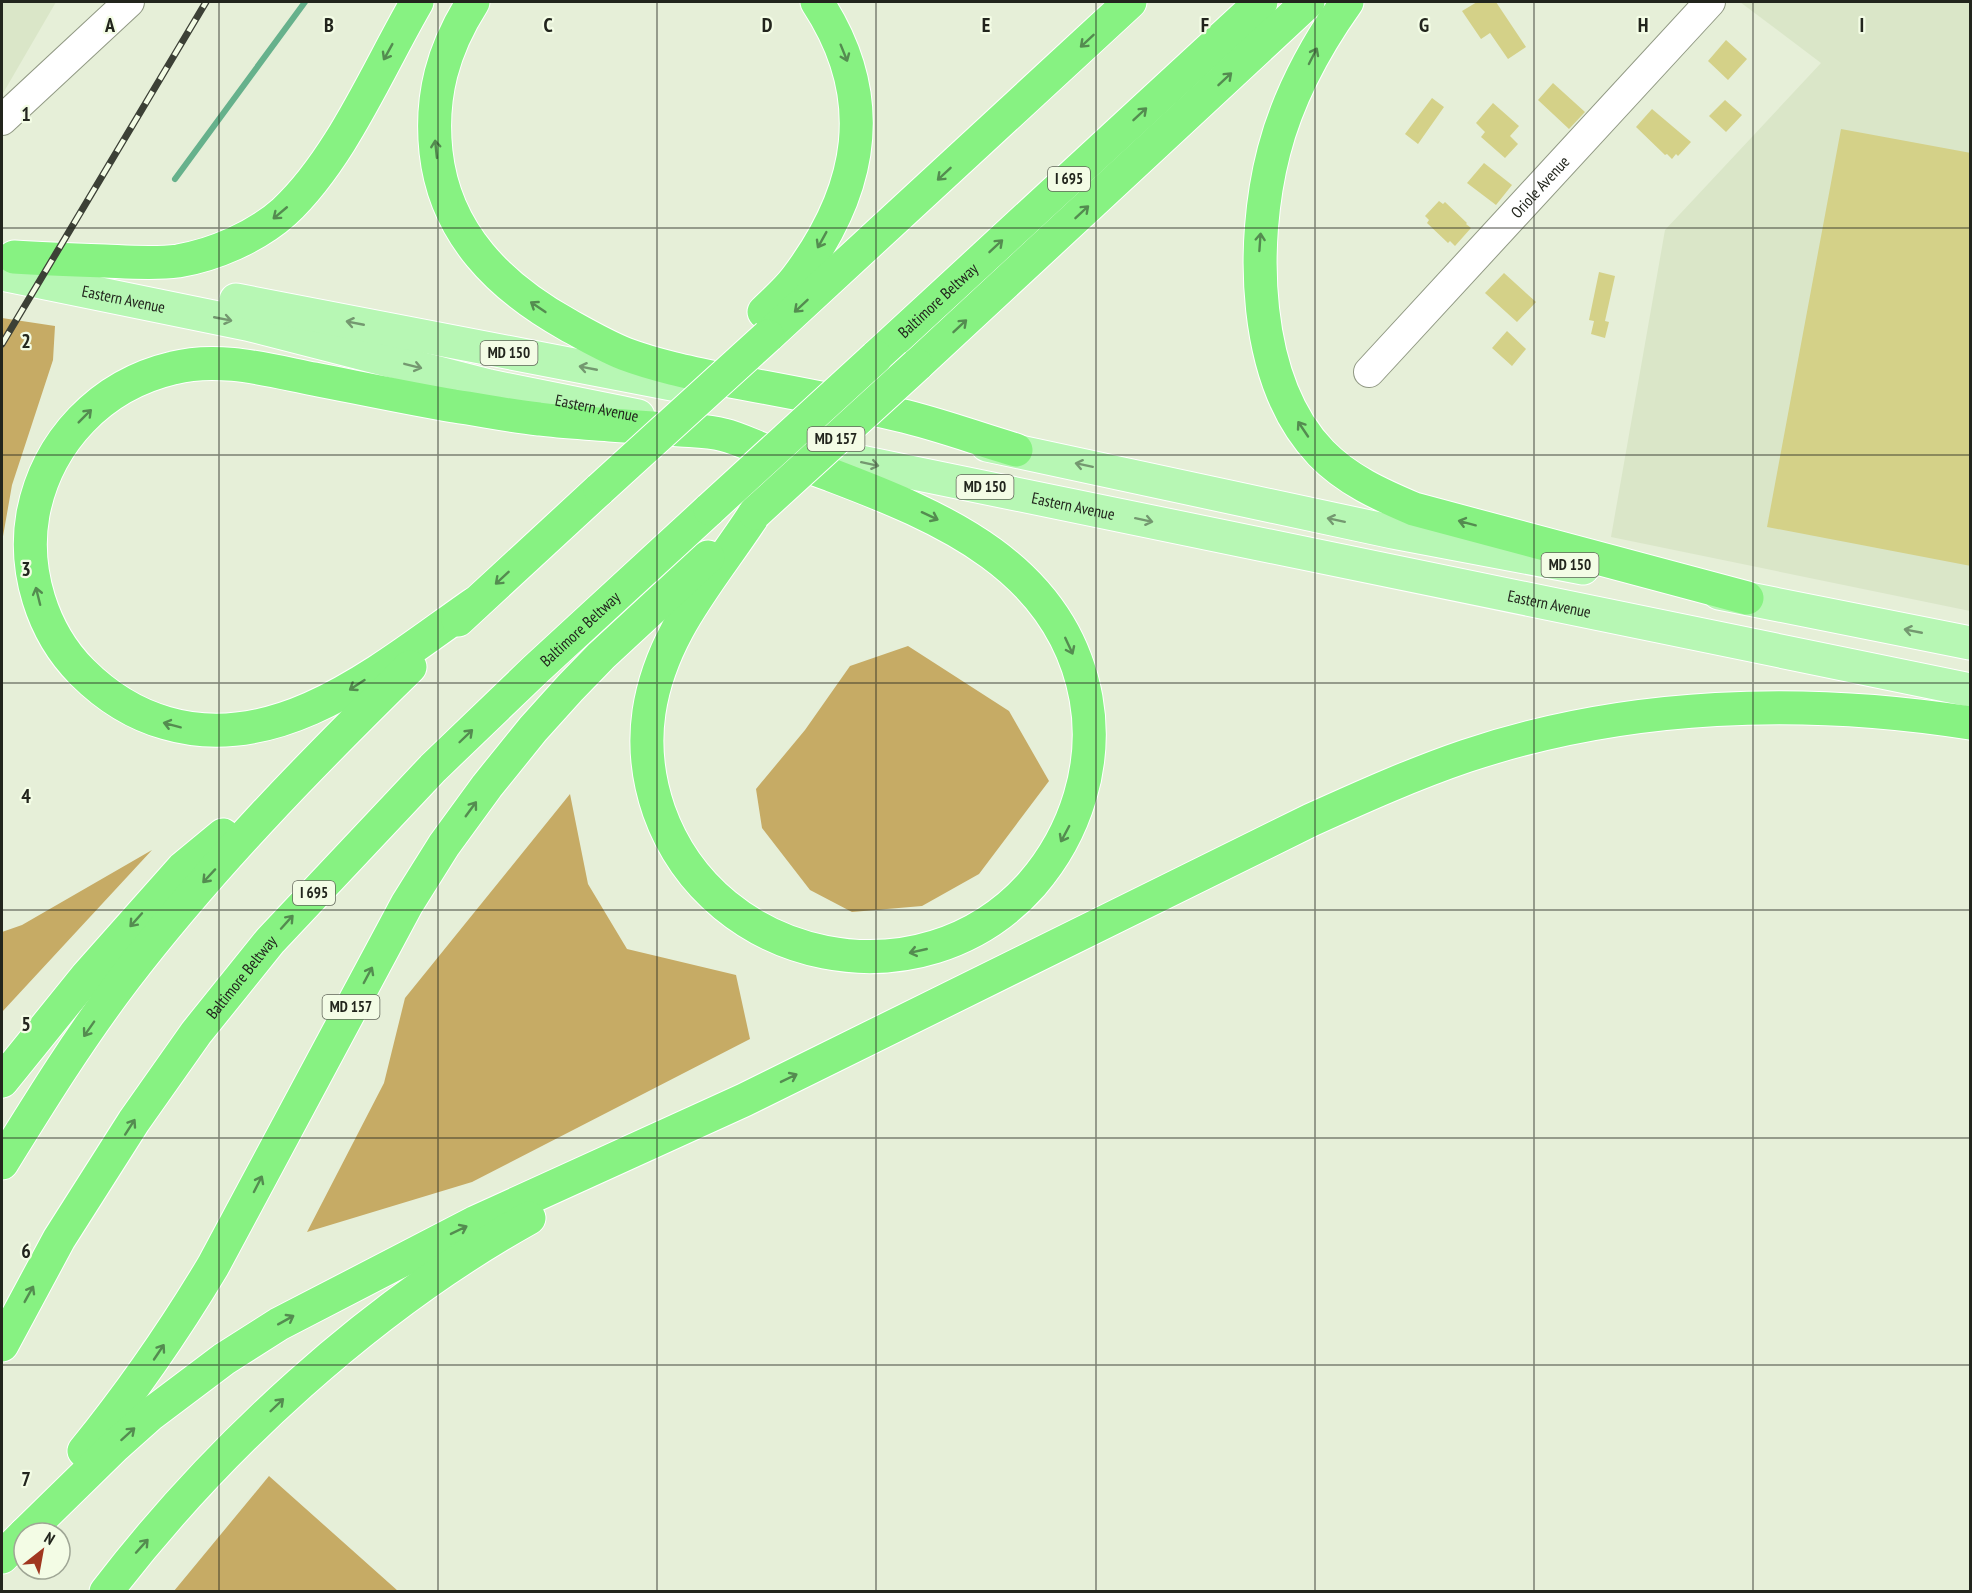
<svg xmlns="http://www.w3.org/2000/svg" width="1972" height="1593" font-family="'PT Sans Narrow',sans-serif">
  <rect width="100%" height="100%" fill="#e6efd8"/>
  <path fill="#dae6c8" d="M2,2H56L2,95Z
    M1740,2H1970V611L1611,537L1665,230L1821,63Z"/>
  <path fill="#c6ab65" d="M2,318L55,326L53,360L12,485L2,542Z
    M908,646L1009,711L1049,781L979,874L922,906L852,912L810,890L762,828L756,789L805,730L850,666Z
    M570,794L588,884L627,949L736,975L750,1039L472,1182L307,1232L384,1083L405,998Z
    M152,850L2,1012V932L22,925Z
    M269,1476L398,1591H174Z"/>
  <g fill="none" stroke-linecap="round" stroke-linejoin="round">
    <path stroke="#66b18c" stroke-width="6" d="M175,179L305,2"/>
  </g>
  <path fill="#d4d188" d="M1477,2H1496L1526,47L1508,59L1490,33L1481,39L1462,11Z
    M1726,40L1747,59L1728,80L1708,61Z
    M1553,83L1585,112L1569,129L1538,100Z
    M1432,98L1444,107L1418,144L1405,134Z
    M1725,100L1742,115L1726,132L1709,116Z
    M1493,103L1519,126L1510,136L1518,144L1505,158L1481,137L1485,132L1476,123Z
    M1652,109L1691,142L1678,156L1676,154L1672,159L1667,154L1665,155L1636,127Z
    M1841,129L1971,153V566L1767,527Z
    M1484,163L1512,185L1496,205L1467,183Z
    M1439,201L1443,204L1445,202L1467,223L1466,224L1471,228L1455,246L1450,241L1448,243L1427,223L1429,220L1425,216Z
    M1599,272L1615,276L1605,321L1609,322L1605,338L1591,334L1594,321L1589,320Z
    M1504,273L1536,302L1517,322L1485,293Z
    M1507,331L1526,349L1512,366L1492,348Z"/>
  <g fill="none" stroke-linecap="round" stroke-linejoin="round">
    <defs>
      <g id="minor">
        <path d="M2,120L129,2"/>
        <path id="s1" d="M1369,372L1710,2"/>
      </g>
      <g id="major">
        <path id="s2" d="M2,274L247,324L489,386L638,416"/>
        <path d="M236,300L698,389"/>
        <path d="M987,445L1393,532L1583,568"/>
        <path id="s3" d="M797,449L1970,690"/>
        <path d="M1719,593L1970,643"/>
      </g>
      <g id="highway">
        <path d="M473,2C443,49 430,96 436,152C445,234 500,287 568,325C586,335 605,346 625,354C657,366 692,373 726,380C783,391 842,401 899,415C939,424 978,439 1016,450"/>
        <path d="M1347,2C1315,47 1288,97 1274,151C1250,243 1252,381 1321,453C1347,480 1381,495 1414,509L1747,598"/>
        <path d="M14,257C45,259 75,260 105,261C129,262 154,264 178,261C214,255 256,237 284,212C341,159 378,69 417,2"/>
        <path d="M764,312C775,301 787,291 796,279C863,190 880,98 817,2"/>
        <path d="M768,336L1130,2"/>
        <path id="s4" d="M876,357L1261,2"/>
        <path d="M917,365L1308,2"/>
        <path d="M474,604C386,665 281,757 166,723C134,714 106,696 82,672C42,632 23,570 33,514C47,441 101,385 173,368C219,356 268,370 314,379C360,388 407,398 454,406C482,410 510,416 539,419C562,422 586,423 610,425C634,427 658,428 681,430C695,431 710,431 724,435C737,438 751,445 764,450C786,458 808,467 831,475C942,517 1062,567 1086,698C1098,764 1076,833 1032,884C922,1008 714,966 659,811C648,779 644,746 649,712C661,632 713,578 755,513"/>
        <path d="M458,620L600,489"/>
        <path d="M2,1081L87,976L183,868L223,835"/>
        <path d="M2,1163C41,1100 80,1037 125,978C211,866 310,765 410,667"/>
        <path id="s5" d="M2,1345L59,1239L134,1121L196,1033L270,941L433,768L535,670L710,509"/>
        <path d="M84,1451C132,1392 174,1331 213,1266L407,904L444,845L487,786L533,729L570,688L601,656L708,557"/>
        <path d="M26,1533L114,1447L151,1414L224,1359L279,1324L476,1222L744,1100L1311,820C1362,797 1413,774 1466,756C1627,702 1804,697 1970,723"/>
        <path d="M2,1557L24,1535"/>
        <path d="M106,1592C217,1447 370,1307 529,1218"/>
      </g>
    </defs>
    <use href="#minor" stroke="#919984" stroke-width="32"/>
    <use href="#major" stroke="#fff" stroke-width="35"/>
    <use href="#highway" stroke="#fff" stroke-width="35"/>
    <use href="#minor" stroke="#fff" stroke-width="30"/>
    <use href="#major" stroke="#b7f7b4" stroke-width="33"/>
    <use href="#highway" stroke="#87f282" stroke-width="33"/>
    <defs>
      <path id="rail" d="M2,344L206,2"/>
    </defs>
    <use href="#rail" stroke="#3c4036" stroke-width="7"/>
    <use href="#rail" stroke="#f3fce5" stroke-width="4.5" stroke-dasharray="14" stroke-linecap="butt"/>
    <defs>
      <path id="highway-bridge" d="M600,489L768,336
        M710,509L876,357
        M755,513L917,365"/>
    </defs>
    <use href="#highway-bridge" stroke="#fff" stroke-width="35" stroke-linecap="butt"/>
    <use href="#highway-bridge" stroke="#87f282" stroke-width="33"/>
  </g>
  <defs><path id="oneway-shaft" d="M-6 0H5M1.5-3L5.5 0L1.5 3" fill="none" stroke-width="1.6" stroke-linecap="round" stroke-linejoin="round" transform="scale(1.5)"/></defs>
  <g stroke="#548c50">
    <use href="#oneway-shaft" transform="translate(1087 41) rotate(137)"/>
    <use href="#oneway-shaft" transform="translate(388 52) rotate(119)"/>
    <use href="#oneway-shaft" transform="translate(844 53) rotate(68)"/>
    <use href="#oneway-shaft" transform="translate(1313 56) rotate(-63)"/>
    <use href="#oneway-shaft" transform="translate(1225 79) rotate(-43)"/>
    <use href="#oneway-shaft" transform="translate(1140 114) rotate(-43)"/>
    <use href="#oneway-shaft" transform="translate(436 149) rotate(-96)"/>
    <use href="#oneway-shaft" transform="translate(944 174) rotate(137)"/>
    <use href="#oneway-shaft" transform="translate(1082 212) rotate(-43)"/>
    <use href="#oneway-shaft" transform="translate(280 213) rotate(140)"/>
    <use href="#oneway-shaft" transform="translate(822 240) rotate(119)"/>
    <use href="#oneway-shaft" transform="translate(1260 242) rotate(-86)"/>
    <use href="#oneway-shaft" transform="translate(996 246) rotate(-43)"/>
    <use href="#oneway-shaft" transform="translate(801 306) rotate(137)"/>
    <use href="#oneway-shaft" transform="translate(538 307) rotate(-146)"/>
    <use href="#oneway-shaft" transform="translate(960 326) rotate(-43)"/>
    <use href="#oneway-shaft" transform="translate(85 416) rotate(-45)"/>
    <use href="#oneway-shaft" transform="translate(1303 429) rotate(-124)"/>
    <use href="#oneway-shaft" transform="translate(930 516) rotate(25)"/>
    <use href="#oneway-shaft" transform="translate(1467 523) rotate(-165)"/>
    <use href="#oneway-shaft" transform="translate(502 578) rotate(137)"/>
    <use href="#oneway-shaft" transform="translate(38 596) rotate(-104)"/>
    <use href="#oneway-shaft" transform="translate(1069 646) rotate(65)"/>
    <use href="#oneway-shaft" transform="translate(357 685) rotate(147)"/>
    <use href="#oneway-shaft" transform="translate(172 725) rotate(-165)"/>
    <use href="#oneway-shaft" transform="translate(466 736) rotate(-44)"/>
    <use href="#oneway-shaft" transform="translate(471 809) rotate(-54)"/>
    <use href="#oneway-shaft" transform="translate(1065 834) rotate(118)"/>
    <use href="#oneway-shaft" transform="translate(209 876) rotate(133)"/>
    <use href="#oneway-shaft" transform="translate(136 920) rotate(132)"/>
    <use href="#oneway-shaft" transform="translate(287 922) rotate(-48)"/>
    <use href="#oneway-shaft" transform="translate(918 951) rotate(167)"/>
    <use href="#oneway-shaft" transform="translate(368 975) rotate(-62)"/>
    <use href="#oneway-shaft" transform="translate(89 1029) rotate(125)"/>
    <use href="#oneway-shaft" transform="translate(789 1078) rotate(-26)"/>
    <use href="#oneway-shaft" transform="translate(130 1127) rotate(-57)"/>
    <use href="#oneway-shaft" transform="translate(258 1184) rotate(-63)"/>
    <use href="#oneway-shaft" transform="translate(459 1230) rotate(-26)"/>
    <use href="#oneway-shaft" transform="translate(29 1294) rotate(-61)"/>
    <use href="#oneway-shaft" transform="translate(286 1320) rotate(-29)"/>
    <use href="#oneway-shaft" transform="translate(159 1352) rotate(-56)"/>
    <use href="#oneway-shaft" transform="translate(277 1405) rotate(-44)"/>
    <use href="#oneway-shaft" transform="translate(128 1434) rotate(-42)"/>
    <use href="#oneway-shaft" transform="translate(142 1546) rotate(-48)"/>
  </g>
  <g stroke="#749870">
    <use href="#oneway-shaft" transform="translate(223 319) rotate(11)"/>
    <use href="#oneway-shaft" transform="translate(355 323) rotate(-169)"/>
    <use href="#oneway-shaft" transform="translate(413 366) rotate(14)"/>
    <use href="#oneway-shaft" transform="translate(588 368) rotate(-169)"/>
    <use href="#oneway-shaft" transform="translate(870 464) rotate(12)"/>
    <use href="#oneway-shaft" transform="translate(1084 465) rotate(-168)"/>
    <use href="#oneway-shaft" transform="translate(1144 520) rotate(12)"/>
    <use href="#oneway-shaft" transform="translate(1336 520) rotate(-168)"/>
    <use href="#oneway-shaft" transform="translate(1913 631) rotate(-169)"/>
  </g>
  <path fill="none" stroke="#22251d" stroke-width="1.5" stroke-opacity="0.55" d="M219,2V1592M438,2V1592M657,2V1592M876,2V1592M1096,2V1592M1315,2V1592M1534,2V1592M1753,2V1592M2,228H1970M2,455H1970M2,683H1970M2,910H1970M2,1138H1970M2,1365H1970"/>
  <g text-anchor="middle" stroke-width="4.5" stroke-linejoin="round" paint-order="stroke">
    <g fill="#f3fce5" stroke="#616659" stroke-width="1.5">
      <rect x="1048" y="167" width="42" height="24" rx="4.5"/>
      <rect x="480.5" y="341" width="57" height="24" rx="4.5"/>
      <rect x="807.5" y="427" width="57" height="24" rx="4.5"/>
      <rect x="956.5" y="475" width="57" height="24" rx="4.5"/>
      <rect x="1541.5" y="553" width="57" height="24" rx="4.5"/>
      <rect x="293" y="881" width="42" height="24" rx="4.5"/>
      <rect x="322.5" y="995" width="57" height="24" rx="4.5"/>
    </g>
    <g font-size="15" font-weight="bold" fill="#22251d">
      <text x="1069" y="184">I 695</text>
      <text x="509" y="358">MD 150</text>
      <text x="836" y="444">MD 157</text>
      <text x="985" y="492">MD 150</text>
      <text x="1570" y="570">MD 150</text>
      <text x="314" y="898">I 695</text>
      <text x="351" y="1012">MD 157</text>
    </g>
    <g font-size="16" fill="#22251d" stroke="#f3fce5">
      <text dy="6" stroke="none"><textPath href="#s1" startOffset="252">Oriole Avenue</textPath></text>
      <text dy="6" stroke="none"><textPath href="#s2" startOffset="124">Eastern Avenue</textPath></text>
      <text dy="6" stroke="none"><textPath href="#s4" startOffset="84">Baltimore Beltway</textPath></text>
      <text dy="6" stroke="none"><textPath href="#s2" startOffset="610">Eastern Avenue</textPath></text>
      <text dy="6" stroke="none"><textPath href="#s3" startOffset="282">Eastern Avenue</textPath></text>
      <text dy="6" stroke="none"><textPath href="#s3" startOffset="768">Eastern Avenue</textPath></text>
      <text dy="6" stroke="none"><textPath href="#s5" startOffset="926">Baltimore Beltway</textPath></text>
      <text dy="6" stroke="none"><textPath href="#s5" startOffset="440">Baltimore Beltway</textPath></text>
    </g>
  </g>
  <g font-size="20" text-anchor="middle" font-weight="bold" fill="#22251d" stroke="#f3fce5" stroke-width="4.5" stroke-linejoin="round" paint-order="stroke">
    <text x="110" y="32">A</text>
    <text x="329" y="32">B</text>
    <text x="548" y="32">C</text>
    <text x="767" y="32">D</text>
    <text x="986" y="32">E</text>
    <text x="1205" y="32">F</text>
    <text x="1424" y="32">G</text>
    <text x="1643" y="32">H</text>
    <text x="1862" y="32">I</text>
    <text x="26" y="121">1</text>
    <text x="26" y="348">2</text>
    <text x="26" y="576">3</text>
    <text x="26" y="803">4</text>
    <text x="26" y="1031">5</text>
    <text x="26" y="1258">6</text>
    <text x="26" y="1486">7</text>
  </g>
  <rect width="1972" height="1593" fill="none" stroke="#22251d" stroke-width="6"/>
  <g transform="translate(42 1551) rotate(31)"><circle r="28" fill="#f3fce5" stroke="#9fa695" stroke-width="1.5"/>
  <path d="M0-4.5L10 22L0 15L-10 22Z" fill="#a03720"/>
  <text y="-9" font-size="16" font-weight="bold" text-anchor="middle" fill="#22251d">N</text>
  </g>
</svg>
